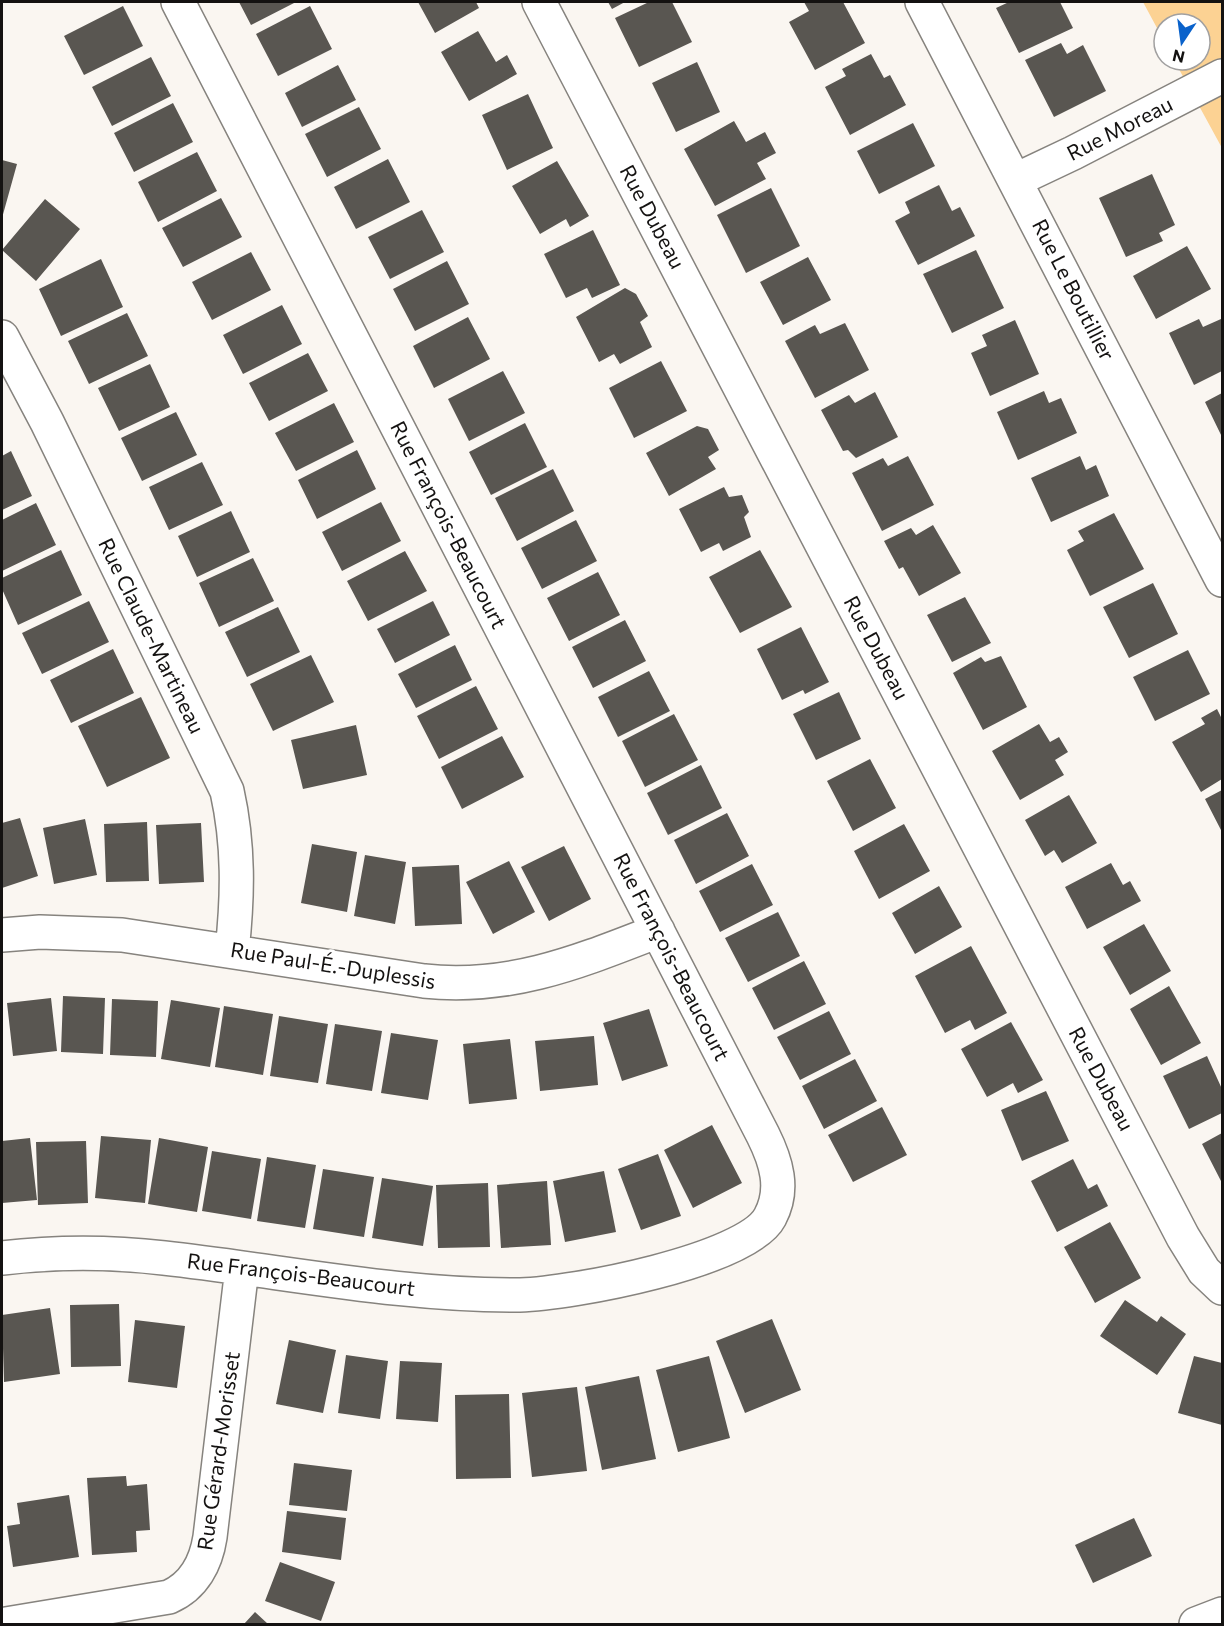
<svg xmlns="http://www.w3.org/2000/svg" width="1224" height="1626" font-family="Commissioner,sans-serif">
  <rect width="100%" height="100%" fill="#faf6f1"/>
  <path fill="#fcd293" d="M1143,2H1222V148L1174,60H1200V24H1164V41Z"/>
  <path fill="#595651" d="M239,2H296L251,25Z
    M418,2H476L479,8L435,33Z
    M608,2H625L612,9Z
    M649,2H672L692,42L639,67L615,18Z
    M804,2H843L865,43L815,70L789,22L809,11Z
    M1009,2H1060L1073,28L1019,53L996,8Z
    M123,6L143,46L84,75L64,36Z
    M310,6L332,49L278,76L256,34Z
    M478,31L496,62L507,55L517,74L469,101L441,52Z
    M1061,43L1067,54L1083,45L1106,91L1054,117L1025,60Z
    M871,54L884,78L890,75L906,105L850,135L825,87L846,76L842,69Z
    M151,57L171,96L112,126L92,87Z
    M697,62L720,112L676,132L652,83Z
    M338,65L356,100L302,127L285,93Z
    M528,94L553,148L507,170L482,115Z
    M173,103L193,142L134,172L114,133Z
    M359,107L381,149L327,177L305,134Z
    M734,121L746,142L765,132L776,153L757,163L766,179L715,206L684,149Z
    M913,123L935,166L879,194L857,151Z
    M197,152L217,191L158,222L138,182Z
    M388,159L410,202L356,229L334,187Z
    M2,160L17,164L2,218Z
    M557,161L589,216L570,227L566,219L540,234L512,186Z
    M1152,174L1175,225L1159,233L1163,241L1126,257L1099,198Z
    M939,185L952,211L960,207L975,236L918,265L895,221L910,213L905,202Z
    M771,188L800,246L746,273L717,215Z
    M221,198L242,237L183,267L162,228Z
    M45,199L80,229L36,281L2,250Z
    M422,210L444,252L390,279L368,237Z
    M593,230L620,285L592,298L587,288L566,298L544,254Z
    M1187,246L1211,289L1156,319L1133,276Z
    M976,250L1004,308L952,333L923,274Z
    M251,252L271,290L212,320L192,282Z
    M808,257L831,300L783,325L760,282Z
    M101,259L123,307L61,336L39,289Z
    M447,261L469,304L415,331L393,289Z
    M625,288L636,294L648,316L640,322L652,347L620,364L614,354L599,362L576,317Z
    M282,305L302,344L243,374L223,335Z
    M127,313L148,356L89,384L68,341Z
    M468,317L490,359L434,388L413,346Z
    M1199,319L1203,327L1221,319L1222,322V371L1194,385L1169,333Z
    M1015,320L1039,374L990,396L971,353L987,346L982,335Z
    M845,323L869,370L815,398L785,341L815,325L820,334Z
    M308,353L328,391L269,421L249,383Z
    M661,361L687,411L634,438L609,388Z
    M150,364L170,407L119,431L98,388Z
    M503,371L525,413L469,441L448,399Z
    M1044,391L1049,403L1061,398L1077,433L1018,460L997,412Z
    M875,392L898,437L856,458L848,450L843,451L821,410L849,395L855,403Z
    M1222,393V437L1205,402Z
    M334,403L354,442L296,471L275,433Z
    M176,412L197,455L142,481L121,438Z
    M525,423L547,467L491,495L469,452Z
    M697,426L708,429L719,450L708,457L716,469L669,496L646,453Z
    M357,450L376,489L317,519L298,480Z
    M11,451L32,496L2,510V456Z
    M908,456L934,505L882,531L852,473L883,458L888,466Z
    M1080,456L1086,470L1096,465L1109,496L1051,522L1031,478Z
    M202,462L223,505L169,530L149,487Z
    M553,469L574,511L517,541L495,498Z
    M724,487L729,497L742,495L749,512L744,517L751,537L723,551L719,543L701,552L679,509Z
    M381,502L401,541L342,571L322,532Z
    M36,503L56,545L2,571V520Z
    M231,511L250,552L197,577L178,536Z
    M1114,513L1144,569L1090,596L1067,550L1084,541L1078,531Z
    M576,520L597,561L542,589L521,548Z
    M933,525L961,573L919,596L903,567L899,569L884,541L911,528L916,535Z
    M61,550L82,595L18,625L2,589V578Z
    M760,550L792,607L740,633L709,577Z
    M405,551L427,591L368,621L347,581Z
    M253,558L274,601L219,627L199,583Z
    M598,572L620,615L569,641L547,598Z
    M1153,583L1178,634L1129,658L1103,607Z
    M965,597L991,643L952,662L927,615Z
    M89,601L109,642L42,674L22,633Z
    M433,601L450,635L395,663L377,629Z
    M278,607L300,652L247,677L225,632Z
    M625,620L646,661L593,688L572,647Z
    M801,627L829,682L805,694L803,690L782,700L757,649Z
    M455,645L472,680L416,708L398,674Z
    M113,649L134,693L71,723L50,680Z
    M1188,650L1210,694L1155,721L1133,677Z
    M311,655L334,702L273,731L250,684Z
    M1001,656L1027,707L983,730L953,673L981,657L985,662Z
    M649,671L670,711L618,737L598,697Z
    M476,686L498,729L439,759L417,716Z
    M839,692L861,739L816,760L793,714Z
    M141,697L170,758L107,787L78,726Z
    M1217,709L1222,719V779L1201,792L1172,742L1205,724L1201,718Z
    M674,714L698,760L645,787L622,741Z
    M1039,724L1050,742L1059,737L1068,752L1055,760L1064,775L1020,800L992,751Z
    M356,725L367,775L303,789L291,740Z
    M502,736L524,777L462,809L441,767Z
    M870,759L896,808L853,831L827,781Z
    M701,765L722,808L668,835L647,793Z
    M1222,790V832L1205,799Z
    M1069,795L1097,843L1062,863L1054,850L1045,856L1025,820Z
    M727,813L749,856L696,884L674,840Z
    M20,818L38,876L2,888V823Z
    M85,819L97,875L54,884L43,828Z
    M147,822L149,881L106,882L104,824Z
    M201,823L204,882L159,884L156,825Z
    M904,824L930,871L879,899L854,851Z
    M312,844L357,852L347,912L301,903Z
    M564,846L591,899L549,921L521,867Z
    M365,855L406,862L395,924L354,916Z
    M509,861L535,912L493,934L466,882Z
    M1111,863L1123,885L1130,881L1141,901L1087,929L1065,887Z
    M752,864L773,905L720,932L699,891Z
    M459,865L462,924L415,926L412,867Z
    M939,886L962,927L915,954L892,913Z
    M778,912L800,956L748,982L725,938Z
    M1144,924L1171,971L1130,995L1103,947Z
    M971,946L1007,1013L975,1030L970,1020L945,1033L915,976Z
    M804,961L826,1004L774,1030L752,988Z
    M1169,986L1201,1043L1161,1065L1130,1009Z
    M63,996L105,998L103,1054L61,1052Z
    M51,998L57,1051L13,1056L7,1003Z
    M112,999L158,1001L156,1057L110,1055Z
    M171,1000L220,1008L210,1067L161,1059Z
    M224,1006L273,1014L263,1075L215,1067Z
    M649,1009L668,1066L622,1081L603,1023Z
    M829,1011L851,1054L800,1080L777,1037Z
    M279,1016L328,1024L318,1083L270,1076Z
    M1011,1022L1043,1080L1018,1093L1013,1083L987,1097L961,1049Z
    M335,1024L382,1031L372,1091L326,1084Z
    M391,1033L438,1040L428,1100L381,1093Z
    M594,1036L598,1085L540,1091L535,1041Z
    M510,1039L517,1099L469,1104L463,1044Z
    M1207,1056L1222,1089V1113L1189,1129L1163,1076Z
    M855,1059L877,1101L824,1129L802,1086Z
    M1046,1091L1069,1141L1022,1161L1001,1110Z
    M882,1107L907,1155L853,1182L828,1135Z
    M712,1125L742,1183L693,1208L664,1150Z
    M1222,1133V1183L1202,1144Z
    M101,1136L151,1140L145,1203L95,1198Z
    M30,1138L37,1200L2,1203V1141Z
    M159,1138L208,1147L197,1212L148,1204Z
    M86,1141L88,1203L38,1205L36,1142Z
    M212,1151L261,1159L251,1219L202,1211Z
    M658,1154L681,1216L641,1230L618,1169Z
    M267,1157L316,1165L305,1228L257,1221Z
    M1073,1159L1088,1189L1097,1184L1108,1206L1057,1232L1031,1181Z
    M323,1169L374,1177L364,1237L313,1229Z
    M604,1171L616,1232L565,1242L553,1181Z
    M382,1178L433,1186L423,1246L372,1238Z
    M547,1181L551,1245L501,1248L497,1185Z
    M488,1183L490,1247L438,1248L436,1185Z
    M1110,1222L1141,1278L1095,1303L1064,1247Z
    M1125,1300L1157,1322L1161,1316L1186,1334L1157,1375L1100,1336Z
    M119,1304L121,1366L71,1367L70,1305Z
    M50,1308L60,1374L4,1382L2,1315Z
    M772,1319L801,1390L745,1413L716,1341Z
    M135,1320L185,1326L177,1388L128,1382Z
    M289,1340L336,1350L323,1413L276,1404Z
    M346,1355L388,1361L380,1419L338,1413Z
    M709,1356L730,1438L678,1452L656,1370Z
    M1194,1356L1222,1363V1425L1178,1413Z
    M400,1361L442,1363L438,1422L396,1419Z
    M639,1376L656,1459L602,1470L585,1387Z
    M577,1387L587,1471L532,1477L522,1393Z
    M509,1394L511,1478L456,1479L455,1395Z
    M294,1463L352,1470L347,1511L289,1505Z
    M126,1476L127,1486L147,1484L150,1530L136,1531L137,1552L92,1555L87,1478Z
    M69,1495L79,1557L13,1567L7,1526L20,1524L17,1503Z
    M287,1511L346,1518L341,1560L282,1552Z
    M1134,1518L1152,1556L1093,1583L1075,1545Z
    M280,1562L335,1582L321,1621L265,1601Z
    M255,1612L268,1624H244Z"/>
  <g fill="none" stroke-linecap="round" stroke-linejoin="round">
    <defs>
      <path id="minor" d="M539,2L1183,1237L1204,1271L1222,1288
        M922,2L1222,580
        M1016,180L1073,153L1222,76
        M2,337L47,422L227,791C239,845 238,896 232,951
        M2,935L40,932L122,935L424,981C511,990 578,962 658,931
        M2,1258C54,1252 112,1252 164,1258C282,1271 401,1296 520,1295C570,1294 747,1261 770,1217C785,1189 776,1161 763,1135L178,2
        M6,1624L169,1597C194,1586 206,1563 210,1537L242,1268"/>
      <path id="major" d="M1196,1624L1222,1614"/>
    </defs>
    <use href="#minor" stroke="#86837e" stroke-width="36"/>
    <use href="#major" stroke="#86837e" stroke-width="36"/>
    <use href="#minor" stroke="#fff" stroke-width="33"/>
    <use href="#major" stroke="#fff" stroke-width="33"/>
  </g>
  <g text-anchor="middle" stroke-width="6" stroke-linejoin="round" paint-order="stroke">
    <g font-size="21" fill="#141211" stroke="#fff">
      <text transform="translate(1120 129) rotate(-27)" y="7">Rue Moreau</text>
      <text transform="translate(652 217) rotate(62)" y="7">Rue Dubeau</text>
      <text transform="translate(1073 290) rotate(63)" y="7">Rue Le Boutillier</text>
      <text transform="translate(448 525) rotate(63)" y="7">Rue François-Beaucourt</text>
      <text transform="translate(151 636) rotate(64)" y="7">Rue Claude-Martineau</text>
      <text transform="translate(876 648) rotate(62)" y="7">Rue Dubeau</text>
      <text transform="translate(671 957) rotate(63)" y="7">Rue François-Beaucourt</text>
      <text transform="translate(333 966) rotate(9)" y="7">Rue Paul-É.-Duplessis</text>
      <text transform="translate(1101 1079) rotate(62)" y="7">Rue Dubeau</text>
      <text transform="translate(301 1275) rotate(7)" y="7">Rue François-Beaucourt</text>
      <text transform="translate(219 1451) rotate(-82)" y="7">Rue Gérard-Morisset</text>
    </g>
  </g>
  <rect width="1224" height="1626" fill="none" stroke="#141211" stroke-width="6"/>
  <g transform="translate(1182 42) rotate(193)"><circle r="28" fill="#ffffff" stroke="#a1a0a0" stroke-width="1.5"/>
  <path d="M0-4.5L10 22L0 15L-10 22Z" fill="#0a62cb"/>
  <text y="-9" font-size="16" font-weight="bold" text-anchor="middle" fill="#141211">N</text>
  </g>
</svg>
